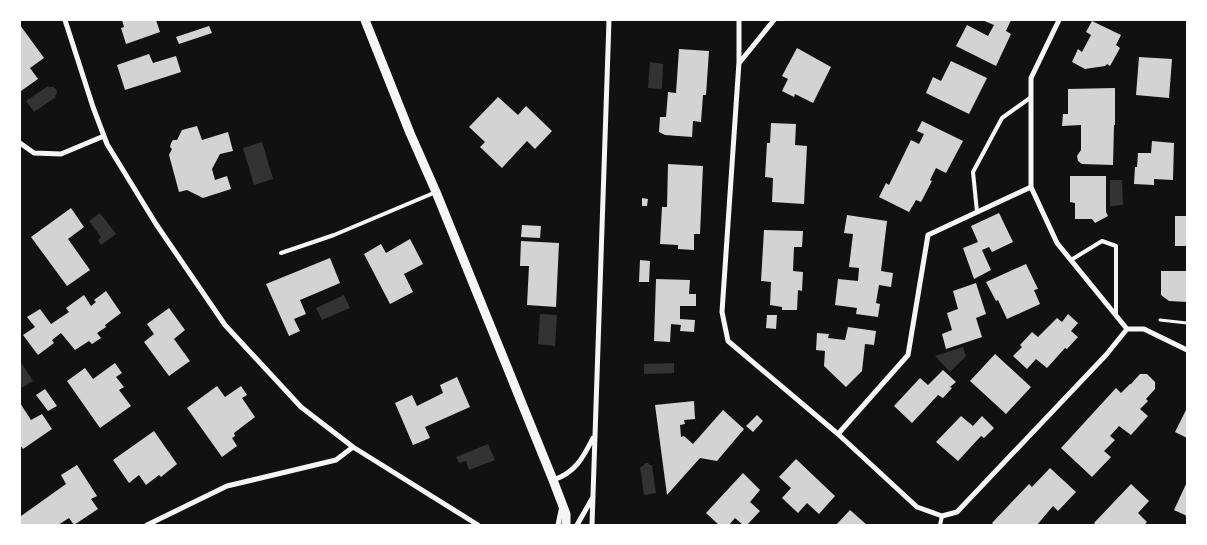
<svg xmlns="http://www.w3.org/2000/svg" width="1207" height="545" font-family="'Titillium Web',sans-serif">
  <rect width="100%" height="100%" fill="#111"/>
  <path fill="#333" d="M650,62L663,64L662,89L648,88Z
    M48,86L49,87H53L56,89L57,93L55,96L56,97L34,112L26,101Z
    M262,142L273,179L254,185L243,148Z
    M1110,180H1122L1123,205L1110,206Z
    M100,213L116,234L101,245L98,240L101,237L89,221Z
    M344,295L350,308L322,320L316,308Z
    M540,314L557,315L555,346L538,344Z
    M963,347L966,356L950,372L935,356Z
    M20,361L33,381L20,389Z
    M674,363V373L644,374V364Z
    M488,444L495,460L469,470L466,461L459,463L456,457Z
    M645,463H648L650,465H652L656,493L644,495L640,467L643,466Z"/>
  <path fill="#d3d3d3" d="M122,20H156L160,32L126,44L121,28L124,27Z
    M982,20H1011L1006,31L1011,34L996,66L956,46L967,25L988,36L994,25Z
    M1092,21L1121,35L1116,45L1120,48L1110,66L1107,64L1105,66L1085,69L1072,62L1078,49L1082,52L1091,35L1086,32Z
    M20,25L44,58L30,68L38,79L21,91L20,90Z
    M209,26L212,33L179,44L176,37Z
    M797,48L831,67L813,103L795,94L794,97L782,91L788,79L782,76Z
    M679,49L709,51L706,95H703L701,122L693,121L692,137L665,135L659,132L660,117H666L668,92L676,93Z
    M149,54L153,63L176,56L181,72L125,90L117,65Z
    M1139,57L1172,59L1169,98L1136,95Z
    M951,61L987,78L969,114L926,93L933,77L941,81Z
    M1115,88V125H1114L1113,165L1082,164L1078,161L1077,156L1081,150V125L1062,126L1063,114H1068V89Z
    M498,97L518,115L526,106L552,131L535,149L527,141L502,168L480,147L485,142L469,127Z
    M922,121L963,141L946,173L936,168L930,180L932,181L921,202L916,200L909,212L879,197L886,183L889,185L911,140L919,144L924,134L917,131Z
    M771,123L796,124L795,145L807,146L804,204L772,202L773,178L765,177L767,143H770Z
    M197,126L202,140L228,132L233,151L220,154L212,169L215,180L227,176L231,189L203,198L187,190L179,192L169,155L172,149L170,147L171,143L173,140H177L182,130Z
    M1152,141L1174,143L1173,180L1154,179V185L1134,184L1135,167H1137L1138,153H1151Z
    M668,164L703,166L700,234H694V250L678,249V245L660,244L662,207H667Z
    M1070,176H1106V212L1108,216L1095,223L1092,219H1075V203L1070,202Z
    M642,198L648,199L647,206H642Z
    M71,208L84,227L68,239L90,270L67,286L31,237Z
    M999,213L1013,242L992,252L989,247L982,250L991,270L974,279L963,248L978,242L971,226Z
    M847,215L887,221L881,271L893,273L891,287L879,285L876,303L880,304L878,317L856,314L857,308L835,305L838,279L858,281L859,268L849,267L853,234L844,233Z
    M1175,216H1187V246H1175Z
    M522,225L541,226L540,238L521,237Z
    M764,230L803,231L802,247H794L793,271L803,272L802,291L798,290L797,310H782V307L770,305L771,282L761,281Z
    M410,239L423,264L404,274L413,292L390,304L364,254L381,244L386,253Z
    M521,241L559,243L556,307L527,305L529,266H520Z
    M330,258L340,283L300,300L306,314L294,319L300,331L289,336L266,284Z
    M640,260L650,261L649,282H639Z
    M1026,264L1038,289L1034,290L1040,304L1007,319L998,300L996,301L986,282Z
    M1161,271H1187V302L1169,301L1161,295Z
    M656,279L690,280L689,294H696V306H680V319L695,320L694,332L680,331L681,325L671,324L670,342L654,341Z
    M976,283L986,314L976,318L982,337L946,349L942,334L952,330L947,313L958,309L953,291Z
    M106,291L121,313L105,325L106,327L97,333L101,338L92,344L89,341L75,350L61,333L52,340L54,343L38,355L23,335L35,327L27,317L40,309L51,324L69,312L66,308L84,295L91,306L96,302L94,300Z
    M169,308L185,330L174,339L190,361L169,376L144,342L154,334L147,324Z
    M1068,314L1078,323L1071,331L1078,337L1067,349L1065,348L1047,368L1036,359L1027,369L1013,356L1022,347L1020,345L1032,332L1038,337L1057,318L1062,322Z
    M767,315H777L776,329L766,328Z
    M848,327L876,331L874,345L865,344L862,371L846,387L824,366L825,351L816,350L817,333L829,334L828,338L845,340Z
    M995,354L1031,387L1006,414L970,381Z
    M115,363L122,373L116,377L124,387L119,390L131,406L100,428L67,381L85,368L93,379Z
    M943,370L956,382L950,387L952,388L943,398L938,395L912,423L894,406L920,378L928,385Z
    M1140,374H1147L1155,382V389L1146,399L1148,401L1140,409L1148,416L1131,435L1119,426L1110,436L1115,440L1104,451L1111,457L1092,477L1061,448L1116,388L1121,393L1130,384H1131Z
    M457,377L470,407L425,427L430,438L413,445L395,403L412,395L417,406L443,393L440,385Z
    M217,386L225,397L241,386L247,395L242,398L255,417L234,433L235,436L232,438L237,446L222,457L187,408Z
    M45,389L57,406L48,411L36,395Z
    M694,401L695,419L684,420L685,424L680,425L681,437L684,436L693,444L723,410L744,429L717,461L700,458L667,495L655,405Z
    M20,403L31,420L42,414L52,429L23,449L20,445Z
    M1187,408V438L1175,432Z
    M757,415L763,421L753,432L746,426Z
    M961,416L973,426L982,416L994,428L984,438L981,436L958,461L936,442Z
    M154,431L177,464L161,477L159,475L146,485L139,475L129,483L113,460Z
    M796,459L835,496L819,514L807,503L798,513L782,498L791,488L779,477Z
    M77,465L97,496L91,499L98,509L74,525L69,518L58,525H20V514L21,516L66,484L61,475Z
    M1050,468L1076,492L1058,511L1053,506L1037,525H994L992,523L1029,484L1032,487Z
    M743,473L760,490L750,502L760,511L747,525H743L735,518L729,525H719L706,513Z
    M1187,482V516L1174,510Z
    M1131,484L1149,501L1138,513L1147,522L1144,525H1096L1094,523Z
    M850,510L867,525H836Z"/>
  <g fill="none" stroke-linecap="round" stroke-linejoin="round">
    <path stroke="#f5f5f5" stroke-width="3" d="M1160,320L1187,323"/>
    <path stroke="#f5f5f5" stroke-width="4" d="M977,212L973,172L1002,118L1030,98
      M281,253L334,235L436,192
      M1071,260L1102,241L1116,246V315
      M940,525L942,516"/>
    <path stroke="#f5f5f5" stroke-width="5" d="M65,20L93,107L107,144L156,224L225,325L301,407L353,447L478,525
      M739,20V62L722,312L728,341L838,434L917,507L942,516L957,512L1106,355L1127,329H1144L1187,350
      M1059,20L1031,78V187L1057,243L1127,329
      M740,62L774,20
      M20,143L34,153L61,154L104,136
      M838,434L908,355L928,235L1031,187
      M553,480C575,473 583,458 593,438
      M147,525L227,486L336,460L353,447
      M558,525L562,506
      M577,525L593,497
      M592,525L609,20"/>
    <path stroke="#f5f5f5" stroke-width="9" d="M365,20L410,133L436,192L553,480L566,514V525"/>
  </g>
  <rect width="1207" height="545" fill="none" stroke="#ffffff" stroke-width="42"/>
</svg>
